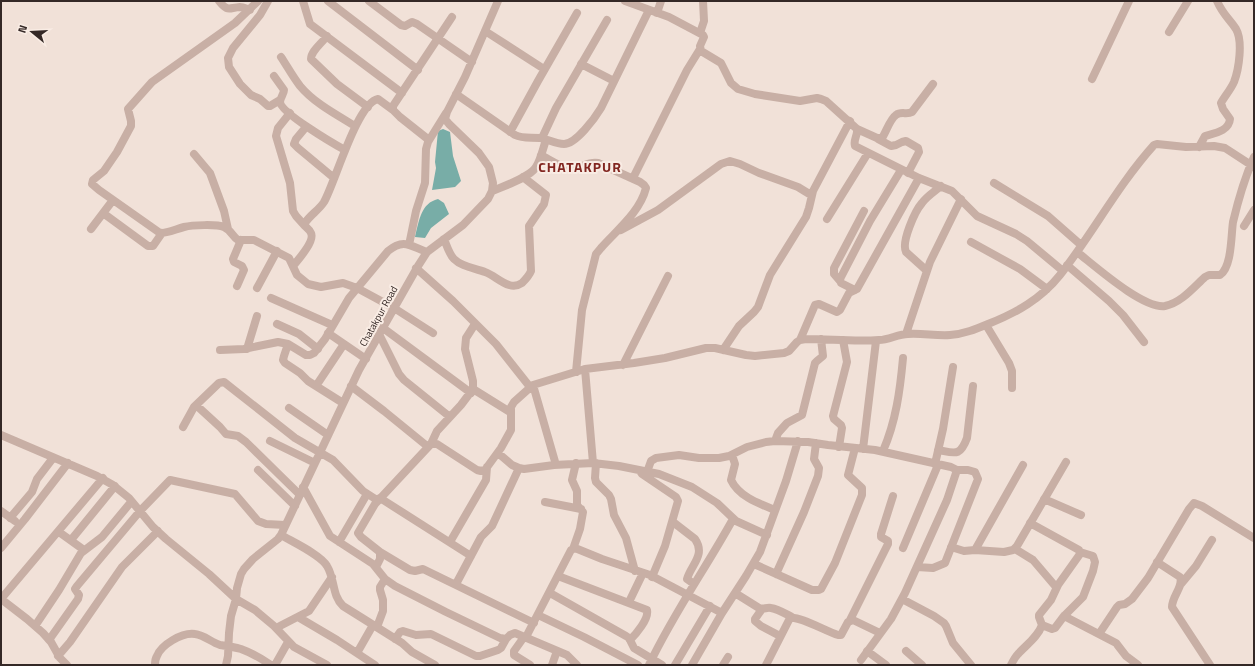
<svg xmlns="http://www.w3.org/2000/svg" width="1255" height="666" font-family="'Titillium Web',sans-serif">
  <rect width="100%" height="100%" fill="#f1e1d8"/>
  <path fill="#78ada7" d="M443,129L450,132L453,156L461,181L455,187L432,190L436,168L435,162L438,131Z
    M438,199L444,203L449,214L431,228L425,238L415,237C419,221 421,203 438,199Z"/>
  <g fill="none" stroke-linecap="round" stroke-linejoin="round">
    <path stroke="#c8afa5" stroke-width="8" d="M219,1C228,12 228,8 240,7C243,7 247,9 250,10
      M258,1L235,23L152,82L128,109L131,121V126L117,152L104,171L93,180L92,184L99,190L160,233C168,233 176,229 184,227C192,225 217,224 224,227C231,230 232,236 238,240H254L289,258L297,275L308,284L321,287L343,283L357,288L394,308L433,333
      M268,1L260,15L233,48L228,58L229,67L240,84L251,95L260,99L268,106H270L280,100
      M303,1L310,24L402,93
      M328,1L418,70
      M369,1L401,25L405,26L412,22L417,24L472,62
      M625,1L669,17L703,35L704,37L700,46L701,51L721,63L731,83L738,89L755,94L800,101L817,98L821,99L826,101L857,129C858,135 853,140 855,146L919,178L952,191L977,216L1016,234L1027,241L1063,271
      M657,13L661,1
      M485,31L544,69
      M1169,32L1188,1
      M700,33L704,21L703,1
      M327,36C322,43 311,51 311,59L337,84L368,107
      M281,57C287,66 293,77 300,86C314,103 337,115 355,126
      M581,64L614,81
      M274,76L284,90C284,94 280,98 280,102C281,113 334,144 345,150
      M1092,79L1129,1
      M456,94L515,135C523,139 531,137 540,138C548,139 555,144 564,144C576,144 595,118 601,108L649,10
      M290,113L278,128L276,136L290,183L293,211L296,216L305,226
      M306,127L296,139L294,144L298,148L334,178
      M857,129L877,138H882C886,132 890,119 896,115C901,111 907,115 912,112L933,84
      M510,132L538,81L577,13
      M542,138L556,108L607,20
      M878,139L891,146L896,145L902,142L906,141L918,148L919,152L908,173
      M429,140L400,117L393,110V106L452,17
      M1199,147L1205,136C1215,133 1229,131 1230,119L1223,109L1221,103C1225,96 1231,89 1234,82C1239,69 1243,41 1236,29C1229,18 1223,15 1217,1
      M194,154L210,173L224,211L228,229
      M541,155C548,159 565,170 573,169C583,167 589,161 598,163L640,182L644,185L646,188C640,212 617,230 601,248L596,254L582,310L576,372
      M633,178L687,70L700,49
      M994,183L1048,216L1081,245
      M492,191C504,186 529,178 536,167C541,159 543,148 546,140
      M103,213L148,246H153L162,233
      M827,219L868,153
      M1244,226L1254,210
      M91,229L113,200
      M621,230L658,210L721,164L730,161L740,164L759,173L798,187L811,195
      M444,239C447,246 449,254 454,259C462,267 475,268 485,272C497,276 509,292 522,283C526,279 529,276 531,271L529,226L544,204L546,195L523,177
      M971,242L1020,269L1047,289
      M409,245L416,211L425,183L426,149L428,142L446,113
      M1077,252C1095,266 1143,309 1165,306C1181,303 1194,287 1205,277L1209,275H1220C1232,267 1231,235 1233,222C1238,201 1245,177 1254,157
      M1067,265L1109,301L1123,315L1144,342
      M293,266C298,260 315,241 311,233C310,230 307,228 305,226V223C310,215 319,210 324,202C335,183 357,103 378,99L393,110
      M416,268L453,301L496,344L530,387
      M926,270L906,252C901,242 915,211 922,203C927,196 934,192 941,186
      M840,281L834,274V268L864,211
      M237,286L244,270L242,266L234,262L233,259L241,240
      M257,288L277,251
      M855,290L841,283L840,279L870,221L901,170
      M271,298L332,325
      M277,324L299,334L318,349
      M986,325L1009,363L1012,371V388
      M383,328L471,393
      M328,333L366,359
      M379,334L399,374L404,380L450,417
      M906,334L930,262L961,199
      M800,340L815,305L819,304L837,312L840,310L849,293L857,289L919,178
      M288,344L284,356L283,360L285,363L300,373L308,381L343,403
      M247,349L257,316
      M220,350L244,349L278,342L288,344L306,355H310L314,353L325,339L349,298L388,251C404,238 410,246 427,252
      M723,350L739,326L754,312L758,307L770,275L806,217L809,208L813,191L850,121
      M623,365L668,276
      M585,369L593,463
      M533,385L556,465
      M316,386L344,344
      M351,386L384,411L427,446
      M473,389L510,412
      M196,405L220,427L226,434L238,436L246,442L300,495
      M289,408L328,435
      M183,427L194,407L219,383L224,382L295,438L333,460L363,491L377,500
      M1,435L97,476L113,485L129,498L153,527L166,539L209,574L236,599L255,610L274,626L294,647L327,665
      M270,441L315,463
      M775,441L778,433L787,423L802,415L815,363L817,361L823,356L821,339
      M431,444L437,431L461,405L473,389V381L465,349L466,338L475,324
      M839,447L842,428L841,425L834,419L833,416L847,362L843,340
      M863,449L876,341
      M938,450C955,453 960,457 967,438L973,386
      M883,451C896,421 900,391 903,358
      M498,453L512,465L519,468L524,469L554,465L593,463L619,466L659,474L692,487L717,503L736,521L767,535
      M732,455L735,464L731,480C739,497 760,504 775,510
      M596,463L595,478L596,482L609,495L611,499L614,515L626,538L635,571
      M935,464L943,429L953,367
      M258,470L295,506
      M640,471L642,474L676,497L678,501L665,546L652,577
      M647,472L651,461L656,458L679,455L699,458H719L729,456L747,447L766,442L775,441L808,442L828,445L875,450L951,467L957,470L947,500L905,593L891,619L861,660
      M303,487L330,536L373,564L385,579L395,586L446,612L500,638L506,639L510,635L515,633L567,655L577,665
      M380,498L471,556
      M1044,499L1081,515
      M545,502L581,509
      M1,511L15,521
      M10,518L32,492L37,479L53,458
      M673,522L695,539C706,555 691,565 687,579L694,584
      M59,532L84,550
      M281,535C293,542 321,555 327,566C335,579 332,596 343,606L402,643L412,652L435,665
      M71,540L115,486
      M339,542L367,494
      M450,542L486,480L487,467
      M951,547L964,551L975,550L1004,552L1013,550L1017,546L1066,462
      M1,548L25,519L68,463
      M903,548L938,465
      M573,549L580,529L583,512L577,505V491L572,480L576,463
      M1015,549L1033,560L1056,587
      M975,550L1023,465
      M380,552L410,570L415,571L423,569L534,623
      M1157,562L1180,577C1184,586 1172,596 1172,607L1210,665
      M754,564L812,590H819L821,589L835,563L862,495V488L848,475L855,448
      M376,567L380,559V552L361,537L358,533L375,504L431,444H437L477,470L481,471L485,470L501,448L511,430V407L514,402L533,385L585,369L634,363L665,358L706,348H715L746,355L755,356L784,353L789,351L797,342L800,340L806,339C830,339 855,342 879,340C889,340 898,334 908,334C922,333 936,336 950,335C964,334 976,329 988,324C1016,313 1041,299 1060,275C1093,233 1118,185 1154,145L1157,144L1186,147L1214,146L1225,148L1254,167
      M917,567L933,568L945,563L978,479L975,472L968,470H957
      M776,574L804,512L818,476L819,468L814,459L816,443
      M558,576L647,610C649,619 636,634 630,640
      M456,584L481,537L492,526L519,468
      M1181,584L1196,566L1212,540
      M550,593L626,636L629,638L634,648L662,665
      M735,593L759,608C764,610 766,607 771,608C778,609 786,614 792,617
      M1,599L103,478
      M1,599L27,619L43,633L51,642L60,658L67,665
      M902,599L934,616L944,623L946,626L953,643L971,665
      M629,602L643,573
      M762,609L755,619V621L761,626L780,636
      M538,615L584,637L638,665
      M1064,616L1116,643L1126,656L1138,665
      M298,617L337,640L375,665
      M850,620L888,544V541L881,537V534L893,496
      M1042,625L1052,629L1055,628L1064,616L1083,597L1093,571L1095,562L1093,556L1080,552
      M35,626L59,590L81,553L102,537L131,502
      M377,627L383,611V600L380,590V587L385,579
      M276,628L309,611L332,577
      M1099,634L1117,607L1119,605L1125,604L1132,599L1148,578L1189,509L1194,503L1202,506L1254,538
      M524,637L514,651V655L530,665
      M526,637L571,550L575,548L602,559L650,575L722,613
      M395,639L400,632L403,631L416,635L431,634L476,656H480L498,650L501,648L506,639
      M49,640L78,599L79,595L75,589L77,586L140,511L170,480L235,494L258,521L266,524L285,525
      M867,651L886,665
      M906,651L922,665
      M357,653L373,625
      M58,656L70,642L122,567L158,531
      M155,665C155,662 155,659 157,656C161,645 182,632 195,634C204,635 211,642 220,645C227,646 234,647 241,649C252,653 262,659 271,665
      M226,665L228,656L229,633L231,616L236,599L237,588L241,574L244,569L253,559L278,539L281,535L359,370L418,266L427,252L463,225L488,199L492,191L493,183L489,167L479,153L449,124L445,119L447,112L465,77L498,1
      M275,665L288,642
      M552,665L557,651
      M649,665C673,614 706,568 733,519
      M675,665L710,606
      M692,665L722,613L746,576L760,552L786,481L798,441
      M723,665L728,657
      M766,665L790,618C800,616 827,632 838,635H841L848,622L853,620L880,633
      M1011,665C1013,661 1015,657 1018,654C1026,645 1038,637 1042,625L1039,617V615L1051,600L1058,585L1080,554L1079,550L1030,523"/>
  </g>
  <g text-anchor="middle" stroke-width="4" stroke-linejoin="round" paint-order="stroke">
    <g font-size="10" fill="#342826" stroke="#f9ece4">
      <text transform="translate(378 316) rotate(-61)" y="4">Chatakpur Road</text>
    </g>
    <g font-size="14" font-weight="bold" letter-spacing="1" fill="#822620" stroke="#f9ece4">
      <text x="580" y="172">CHATAKPUR</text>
    </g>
  </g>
  <rect width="1255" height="666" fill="none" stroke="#342826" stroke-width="4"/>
  <g transform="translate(32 32) rotate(288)" stroke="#f9ece4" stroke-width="3" paint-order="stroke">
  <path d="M0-3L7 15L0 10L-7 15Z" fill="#342826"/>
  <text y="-6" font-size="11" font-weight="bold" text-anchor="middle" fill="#342826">N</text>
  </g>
</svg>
